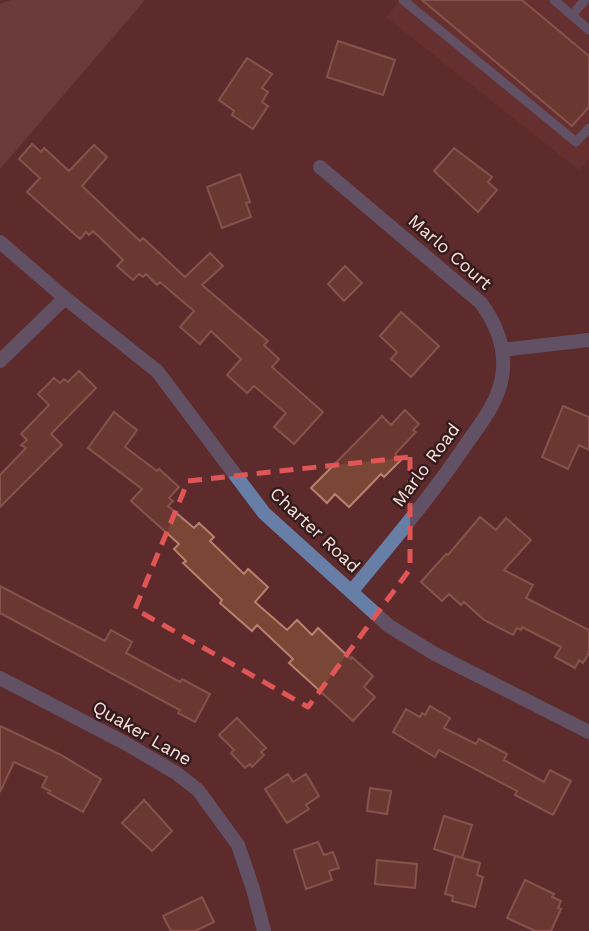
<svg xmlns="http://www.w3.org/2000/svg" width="589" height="931" font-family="'Work Sans',sans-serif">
  <rect width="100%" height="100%" fill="#5e2b2d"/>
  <path fill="#6f3537" d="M401,0H589V159L579,170L386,17Z"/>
  <path fill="#7b4949" d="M11,0H145L0,169V4Z"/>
  <path fill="#7a4736" stroke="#b8806d" stroke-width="2" d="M422,0H522L589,56V107L572,126Z
    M338,41L395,60L383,95L327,77Z
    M247,58L272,74L262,88L268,92L262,102L268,106L253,129L232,115L234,111L219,100Z
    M32,144L41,152L44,148L69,171L94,145L107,157L82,186L140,241L143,238L185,277L210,253L223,266L202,285L268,341L264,345L279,359L272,367L323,412L294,444L274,427L286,413L254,386L247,393L227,375L241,359L211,331L200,344L180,327L194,311L160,282L157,285L146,274L143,277L139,274L133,280L117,266L123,260L93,231L89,235L86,232L80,239L27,192L40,178L19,159Z
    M454,148L492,177L488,182L497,190L478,212L434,171Z
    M240,174L250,202L246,203L251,217L222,228L207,187Z
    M345,266L362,283L344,301L328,284Z
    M401,312L439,346L411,377L391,359L397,352L380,336Z
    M79,371L96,388L51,434L62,445L0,507V475L26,448L21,445L27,440L21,434L49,405L38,394L54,378L60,383L64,379L68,382Z
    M563,406L589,417V450L579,445L568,469L542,457Z
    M405,410L419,424L413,430L416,432L395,454L401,460L384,477L381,474L349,507L335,494L327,503L311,488L382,416L391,425Z
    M114,412L137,430L125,447L157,471L159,469L179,487L169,498L173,501L168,506L194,528L199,523L214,537L210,541L244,574L248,569L268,587L255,602L287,630L297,620L312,635L318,628L351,659L352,657L373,676L364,687L375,697L353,721L289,663L293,659L257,625L252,631L220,603L222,600L183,563L186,561L174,549L179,544L131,501L142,489L88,448Z
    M480,517L496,530L506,518L531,540L504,570L533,585L526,598L589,630V653L583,663L579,660L575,668L555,657L561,647L522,627L521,630L517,628L513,635L484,620L464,602L461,605L449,594L442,601L421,582L446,554L448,555Z
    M0,586L105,641L111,630L132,642L126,653L180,682L182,679L210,694L195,722L178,713L180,710L0,613Z
    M430,706L450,718L444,728L476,744L479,739L507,754L504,760L544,782L550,770L571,781L553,815L515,795L517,791L439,750L435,757L393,732L406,709L420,717L422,713L425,715Z
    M237,718L266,748L261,752L264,755L252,767L250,764L245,768L231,753L234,750L219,735Z
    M0,726L61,755L101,779L83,812L48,793L50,791L42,787L47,777L14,762L0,792Z
    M288,774L293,782L306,774L319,796L306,805L309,809L287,823L265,789Z
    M370,788L391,791L387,814L367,811Z
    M144,800L172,831L152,851L122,823Z
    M444,816L472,825L462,858L434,849Z
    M318,842L324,855L333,852L339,868L329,871L332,880L306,889L294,850Z
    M455,856L480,863L477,875L483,877L475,907L452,901L453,896L445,894Z
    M377,860L417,864L415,888L375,884Z
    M525,880L554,894L552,897L561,901L558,908L561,909L551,931H535L507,918Z
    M202,897L214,922L195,931H171L163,916Z"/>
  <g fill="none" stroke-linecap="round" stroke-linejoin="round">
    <path stroke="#677fa7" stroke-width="9" d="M403,0L576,142L589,128
      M554,0L589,30
      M572,15L585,0"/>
    <path stroke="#677fa7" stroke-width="14" d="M320,167L481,303C497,325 507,349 502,377C498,402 481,423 467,443C432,495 392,542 352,591
      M0,242L65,298L157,371L264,513L389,626L435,654L589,732
      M502,350L589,340
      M0,361L65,298
      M0,678L125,743L176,773L198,790L238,845L253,889L264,931"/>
  </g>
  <path d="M0 0H589V931H0ZM410,457V569L308,707L135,609L188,481Z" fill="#5e2b2d" fill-opacity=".55" fill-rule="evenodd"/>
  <path fill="none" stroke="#e05656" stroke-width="5" stroke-dasharray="14 9" stroke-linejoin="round" d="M410,457V569L308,707L135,609L188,481Z"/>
  <g text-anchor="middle" stroke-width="5" stroke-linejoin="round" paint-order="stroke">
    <g font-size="18" fill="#fce1e0" stroke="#341c1c">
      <text transform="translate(450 252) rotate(41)" y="6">Marlo Court</text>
      <text transform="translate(426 465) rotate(-53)" y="6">Marlo Road</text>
      <text transform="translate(315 530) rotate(43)" y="6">Charter Road</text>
      <text transform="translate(142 733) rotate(30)" y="6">Quaker Lane</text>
    </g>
  </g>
</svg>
